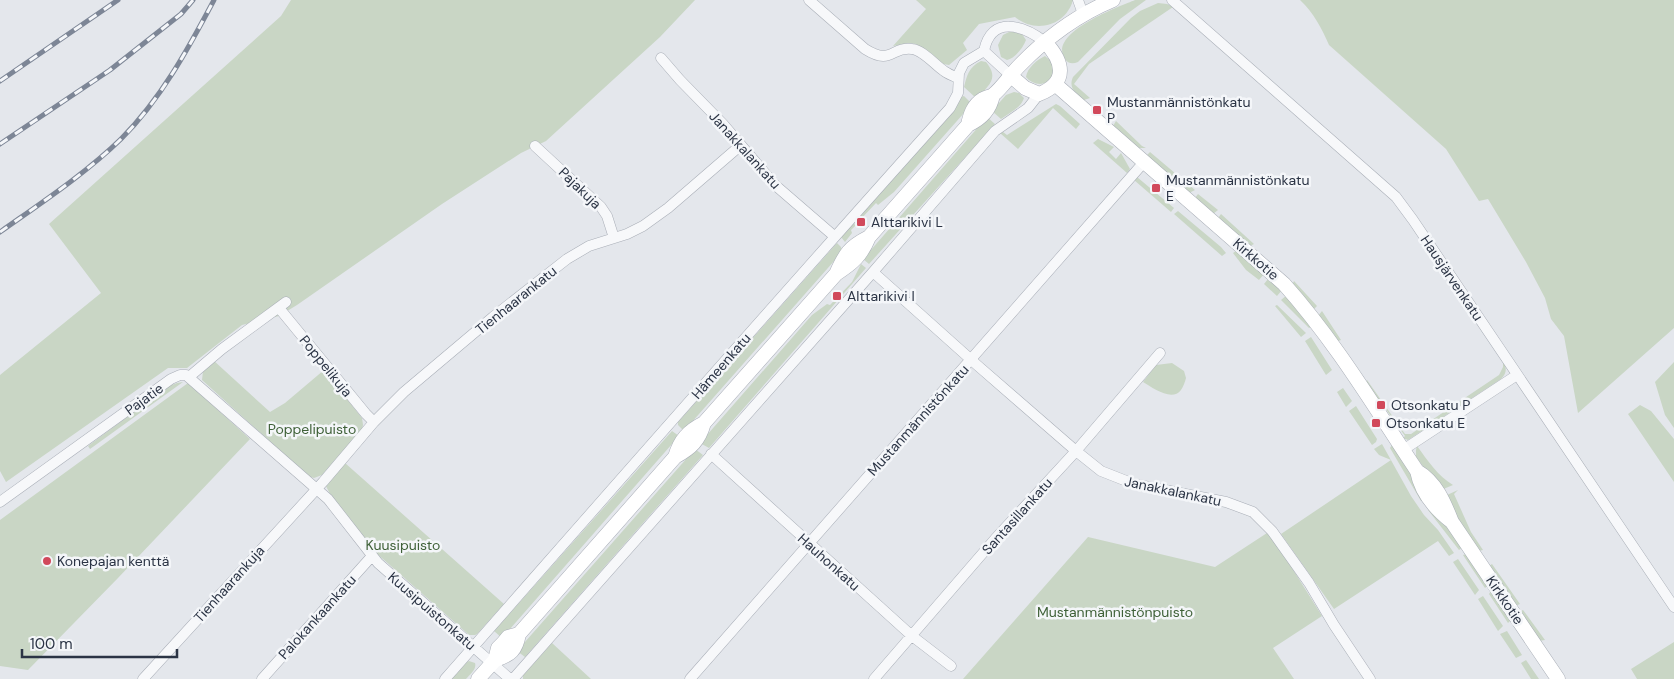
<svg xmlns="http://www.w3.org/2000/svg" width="1674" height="679" font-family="'DM Sans',sans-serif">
  <rect width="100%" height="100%" fill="#e4e7ec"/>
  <path fill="#c9d6c5" d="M291,0H695L660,37L546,141L521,153L442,204L297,305L279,316L242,325L187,368H168L6,482L0,471V375L101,293L49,224L281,16Z
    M916,0H1073C1066,26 1035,34 1015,17L979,24L963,43L967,50L949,65L943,64L916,44L909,43L893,46L926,9Z
    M1135,0H1146L1120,19L1078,62C1073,64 1068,64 1065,59C1047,33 1118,7 1135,0Z
    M1300,0H1674V328L1578,413L1564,336L1551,319L1545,298L1526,262L1488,199L1479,201L1446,149L1329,45C1322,29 1314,13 1300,0Z
    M1158,3L1167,4L1173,7L1089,64L1074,84L1090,98L1084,100C1076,94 1068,88 1073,77L1131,18L1140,11Z
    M1011,31L1022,34L1026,40C1023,48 1015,58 1007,60L1001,57L998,45L1003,35Z
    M1045,56L1052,62C1053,66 1054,71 1053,75C1048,87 1033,86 1026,77C1027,68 1038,59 1045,56Z
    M981,61L986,62C1000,79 988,85 977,99L964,87C967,75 969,67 981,61Z
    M1014,92L1019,93L1024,98C1021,108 1009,113 1001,119L992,111L1006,95Z
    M964,96L972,104L894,192L878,205L876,203L859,221L857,220L854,224L856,225L851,230L852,233L845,242L841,237L961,97Z
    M1056,104L1060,106L1080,124L1076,129L1053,108L1018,149L1000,133L1003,132L1007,135Z
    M987,117L995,124L869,264L863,259Z
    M1116,121L1142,146L1146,148H1138L1113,126Z
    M1098,139L1114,147L1109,152L1116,159L1121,153L1130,169L1127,173L1093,143Z
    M1150,152L1195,190L1189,193L1146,156Z
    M1137,177L1174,208L1171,212L1134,180Z
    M1198,194L1218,210L1213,214L1195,198Z
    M1178,211L1221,247L1226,253L1222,256L1174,214Z
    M1221,214L1254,244L1250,246L1218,218Z
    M837,243L841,247L842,252L684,431L678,425V422Z
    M1236,251L1264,274L1259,280L1246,270L1233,253Z
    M861,264L866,268L709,448L700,443L812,315L827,304L830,305L852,282Z
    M1268,279L1282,290L1277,296L1264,284Z
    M1294,281L1317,306L1314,309L1292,285Z
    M1287,295L1311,327L1309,328L1281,300Z
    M1277,305L1306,333L1301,337L1275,306Z
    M1322,311L1341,340L1338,341L1318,316Z
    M1311,337L1332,370L1326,375L1305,341Z
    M213,360L270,412L285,403L324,370L362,418L363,425L362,429L322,475L314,478L308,476L202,380L203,371Z
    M1503,361C1507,368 1507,373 1501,379L1408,440L1403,438L1405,436L1380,401L1377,402L1365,384L1367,380L1405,434H1411L1499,375L1503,367Z
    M1674,362V428L1665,415L1655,382Z
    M1172,363L1184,371L1186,378C1185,382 1183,387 1181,390C1172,402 1153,388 1143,382L1156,365Z
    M183,382L90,449L88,446L169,386L177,383Z
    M188,383L250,439L118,578L28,670L0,666V520Z
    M1343,388L1352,401L1346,407L1337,392Z
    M1640,405L1651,411L1674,439V482L1628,414Z
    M1356,406L1377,439L1376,442L1372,445L1349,411Z
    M672,431L679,436L502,638L494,631Z
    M1382,444L1411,496L1424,515L1438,530L1454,553L1449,556L1438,541L1334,609L1281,534L1391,460L1379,455L1374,449Z
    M1392,445L1408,468L1424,501H1421L1390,448Z
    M1417,446C1428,461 1438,476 1453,485L1441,490L1416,457V450Z
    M695,449L703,455L525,657L517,651Z
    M345,463L504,604L477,634L475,635H469L375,552L331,496L326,486L328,483Z
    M1458,490L1454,494L1471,532L1483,550L1478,551L1461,526L1447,495Z
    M1429,506L1447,527L1463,547L1459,550L1428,510Z
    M1267,533L1279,547L1322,616L1273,648L1294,679H963L1088,537L1215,567Z
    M1466,554L1488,585L1485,588L1463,555Z
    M1458,559L1479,590L1475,595L1453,562Z
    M1492,564L1520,604L1515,606L1489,566Z
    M1491,591L1511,620L1508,623L1489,594Z
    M1483,596L1503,626L1498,631L1478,599Z
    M1523,610L1545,640L1539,641L1519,612Z
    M1507,631L1522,655L1516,658L1500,634Z
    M1674,642V679H1637L1631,669Z
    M552,643L591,679H523V675Z
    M1526,660L1539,679H1531L1521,663Z
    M469,661L475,663C477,669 470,674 466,679H451L464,664Z"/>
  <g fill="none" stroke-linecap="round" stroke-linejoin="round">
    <defs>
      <path id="street" d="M809,0L865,49C892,66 891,46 912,49C923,50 935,65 944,71C948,74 953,76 958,78
        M1078,0L1083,14
        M1172,0L1396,197L1413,220L1674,607
        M984,51C991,15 1023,25 1045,42
        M984,51L1010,75
        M661,58L680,80L723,124L775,185L834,236
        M535,146L601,207L607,216L614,238
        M873,272L977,365L1076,451L1101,471L1134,484L1226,502L1253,512L1272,531L1309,583L1334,625L1370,679
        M279,308L366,414L374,422
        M189,377L222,349L286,302
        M1403,450L1517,375
        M711,454L912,636L951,666
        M0,502L171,379L180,375H186L328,499L378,563L510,679
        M143,679L323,482L374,422L404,392L493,317L567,259L589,246L627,234L643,226L668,208L741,145
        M262,679L372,556
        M445,679C613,488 780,297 950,108L958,93L959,73L964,63L984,51
        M513,679L873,272L995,131L1028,108L1039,94
        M690,679L1145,161
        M874,679L995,539L1076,451L1160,353"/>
      <path id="secondary" d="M1010,75L1025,88L1039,94C1069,82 1063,61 1045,42
        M1055,84L1284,284C1335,341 1375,408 1417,471C1421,492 1435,509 1452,522
        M968,125C970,115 973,105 983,99C986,97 990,97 993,95C1002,88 1011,74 1019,66C1046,38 1077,15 1113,0
        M836,274C845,254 849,247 869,237
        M675,457C680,440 688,431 704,423L836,274C853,263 861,256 869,237L968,125C982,118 990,110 993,95
        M1417,471C1436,482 1444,502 1452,522L1558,679
        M495,660C511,655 516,650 519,634
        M478,679L495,660L498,648L503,643L508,637L519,634L675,457C691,448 699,441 704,423"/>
    </defs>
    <use href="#street" stroke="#a9aeb7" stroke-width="11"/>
    <use href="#secondary" stroke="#a9aeb7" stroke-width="15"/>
    <use href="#street" stroke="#f7f8fa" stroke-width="10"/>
    <use href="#secondary" stroke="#fff" stroke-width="14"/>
    <defs>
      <path id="rail" d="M0,81L118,0
        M0,144L110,70L181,14L193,0
        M0,232C41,203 85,174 121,139C161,99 188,49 214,0"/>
    </defs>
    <use href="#rail" stroke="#7d8696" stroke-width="5"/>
    <use href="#rail" stroke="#f4f6f9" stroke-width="3" stroke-dasharray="9" stroke-linecap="butt"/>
  </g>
  <g fill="#d1495b" stroke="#f4f6f9" stroke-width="2">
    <rect x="1092" y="105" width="10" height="10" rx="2.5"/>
    <rect x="1151" y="183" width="10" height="10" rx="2.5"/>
    <rect x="856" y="217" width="10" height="10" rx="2.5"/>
    <rect x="832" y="291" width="10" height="10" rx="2.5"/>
    <rect x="1376" y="400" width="10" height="10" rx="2.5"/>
    <rect x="1371" y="418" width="10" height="10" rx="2.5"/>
    <circle cx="47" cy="561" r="5"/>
  </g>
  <g text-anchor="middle" stroke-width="5" stroke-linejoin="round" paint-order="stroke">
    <g font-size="14" fill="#2b3445" stroke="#f4f6f9" text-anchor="start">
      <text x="1107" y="107">Mustanmännistönkatu<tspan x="1107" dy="16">P</tspan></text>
      <text x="1166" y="185">Mustanmännistönkatu<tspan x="1166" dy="16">E</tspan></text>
      <text x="871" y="227">Alttarikivi L</text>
      <text x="847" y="301">Alttarikivi I</text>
      <text x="1391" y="410">Otsonkatu P</text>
      <text x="1386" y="428">Otsonkatu E</text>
      <text x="57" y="566">Konepajan kenttä</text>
    </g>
    <g font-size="14" fill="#2b3445" stroke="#f4f6f9">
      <text transform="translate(745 150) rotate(48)" y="5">Janakkalankatu</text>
      <text transform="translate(580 188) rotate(44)" y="5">Pajakuja</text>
      <text transform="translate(1256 259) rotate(41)" y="5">Kirkkotie</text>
      <text transform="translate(1452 278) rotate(56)" y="5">Hausjärvenkatu</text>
      <text transform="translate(516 300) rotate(-39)" y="5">Tienhaarankatu</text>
      <text transform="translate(326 366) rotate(51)" y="5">Poppelikuja</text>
      <text transform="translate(721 366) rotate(-49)" y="5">Hämeenkatu</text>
      <text transform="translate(144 399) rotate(-36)" y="5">Pajatie</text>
      <text transform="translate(918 420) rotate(-48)" y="5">Mustanmännistönkatu</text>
      <text transform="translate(1173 491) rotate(12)" y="5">Janakkalankatu</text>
      <text transform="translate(1017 516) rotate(-48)" y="5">Santasillankatu</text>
      <text transform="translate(829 562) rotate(42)" y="5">Hauhonkatu</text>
      <text transform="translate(229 584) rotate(-48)" y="5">Tienhaarankuja</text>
      <text transform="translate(1505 600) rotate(56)" y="5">Kirkkotie</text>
      <text transform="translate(432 611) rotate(41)" y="5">Kuusipuistonkatu</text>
      <text transform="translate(317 617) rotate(-48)" y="5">Palokankaankatu</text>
    </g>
    <g font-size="14" fill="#3f6138" stroke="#f4f6f9">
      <text x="312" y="434">Poppelipuisto</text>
      <text x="403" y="550">Kuusipuisto</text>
      <text x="1115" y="617">Mustanmännistönpuisto</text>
    </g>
  </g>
  <path d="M22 649v8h155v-8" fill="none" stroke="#2b3445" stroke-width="2.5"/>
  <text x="30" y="649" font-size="15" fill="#2b3445" stroke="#f4f6f9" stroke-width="4" paint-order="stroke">100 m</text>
</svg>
